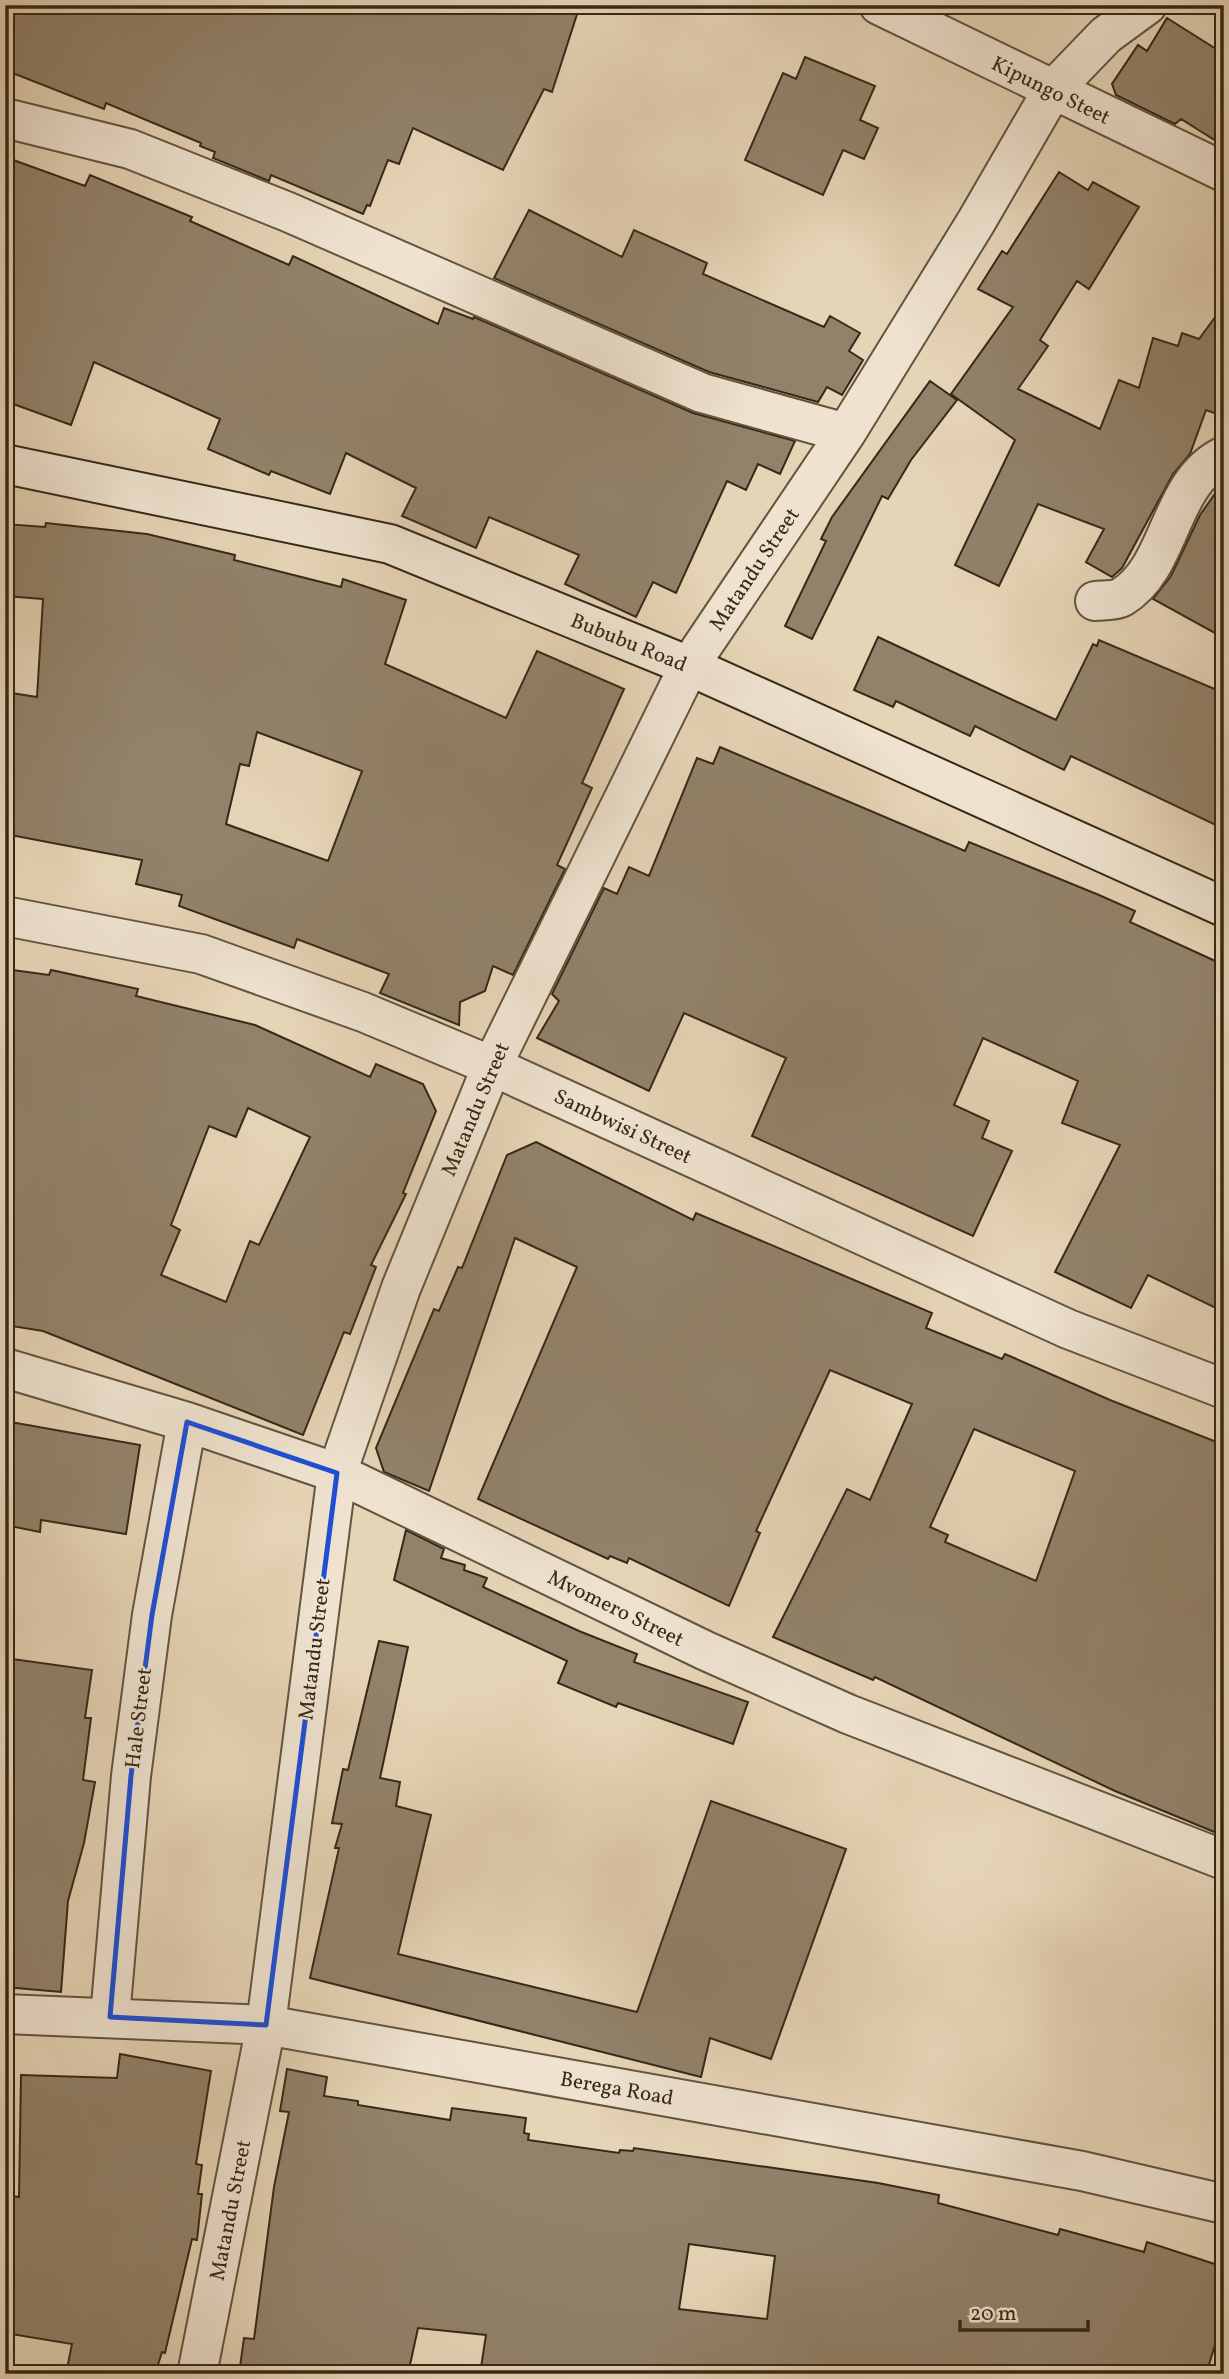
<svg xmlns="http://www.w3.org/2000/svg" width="1229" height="2379" font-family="Vollkorn,serif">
  <rect width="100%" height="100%" fill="#e6d4b6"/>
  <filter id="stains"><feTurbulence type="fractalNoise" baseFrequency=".00286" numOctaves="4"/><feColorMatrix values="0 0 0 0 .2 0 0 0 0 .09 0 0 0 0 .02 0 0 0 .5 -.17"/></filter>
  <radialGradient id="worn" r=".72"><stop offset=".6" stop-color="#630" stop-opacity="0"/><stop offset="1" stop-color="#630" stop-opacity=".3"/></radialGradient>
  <path fill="#92826a" stroke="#362917" stroke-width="2" fill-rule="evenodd" d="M5,5L466,6L580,5L552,92L544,89L503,170L413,128L399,164L388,160L370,206L367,205L363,214L271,175L269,181L213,158L215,152L200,146L201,143L106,103L104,109L5,70Z
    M1167,18L1224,54V146L1181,119L1175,124L1116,95L1112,84L1138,45L1147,51Z
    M805,57L875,86L860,120L878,128L864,159L843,150L823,195L745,160L783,73L796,79Z
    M5,157L85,186L90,175L192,217L190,221L289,265L293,256L438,324L444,308L473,319L474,317L693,413L795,441L780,474L758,464L746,490L727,481L676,593L653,582L636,617L565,584L579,555L489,517L476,548L402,516L416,488L346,453L330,494L271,471L269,475L208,449L220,419L94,362L71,425L5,401Z
    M1059,172L1088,190L1093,182L1139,207L1089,289L1077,281L1040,340L1048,346L1018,389L1100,429L1119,380L1139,388L1153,338L1178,346L1182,333L1199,339L1224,305V392L1217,414L1206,410L1190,454L1173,474L1122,568L1112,577L1086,562L1104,529L1038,504L999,586L955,565L1015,440L951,394L1013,307L978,289L1002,251L1007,254Z
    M529,210L622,257L634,230L707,263L703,274L824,327L830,316L860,333L849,351L863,360L842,395L827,387L818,402L709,372L494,278Z
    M930,381L957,400L911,460L888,499L882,496L812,639L785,626L826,541L821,539L832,517Z
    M1221,485L1224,486V638L1153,599L1171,576L1200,515Z
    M46,523L147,534L235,555L234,560L341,587L343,579L406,600L385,664L506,718L537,651L624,689L582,783L592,788L557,865L565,869L513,975L493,966L485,991L460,1002L459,1025L380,993L389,974L297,939L294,948L179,906L182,895L136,884L142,860L5,834V692L37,697L43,599L5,596V524L45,527ZM257,732L362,771L328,861L226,824L240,764L249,766Z
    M878,637L1056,720L1093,644L1097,646L1099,640L1224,693V829L1071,756L1064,770L975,726L970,736L896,701L893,707L854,690Z
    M720,747L965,851L969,842L1099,895L1135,911L1130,922L1224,965V1312L1148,1275L1131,1308L1055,1272L1120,1145L1062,1123L1078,1081L983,1038L954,1105L989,1121L982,1138L1012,1151L973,1236L752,1136L786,1058L684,1013L649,1091L537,1038L559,1001L552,994L604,888L617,894L629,867L649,876L697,758L713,764Z
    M5,969L49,975L51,970L138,989L136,996L255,1025L370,1077L376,1064L423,1084L436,1111L403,1193L406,1194L371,1265L376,1267L350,1334L344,1332L303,1435L43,1331L5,1325ZM248,1108L310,1137L259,1245L250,1241L226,1302L161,1275L180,1230L171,1225L209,1126L236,1137Z
    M536,1142L693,1220L696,1213L932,1313L926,1328L1002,1359L1005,1354L1110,1400L1224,1445V1836L1115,1791L875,1677L873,1680L773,1637L847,1489L870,1500L912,1404L830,1370L756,1531L760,1533L729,1606L629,1558L627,1563L610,1556L608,1559L478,1499L577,1267L515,1238L429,1491L384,1472L376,1448L434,1309L439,1311L458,1267L462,1268L507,1155ZM974,1429L1075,1471L1036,1581L945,1542L948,1535L930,1527Z
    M5,1421L140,1445L126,1534L41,1520L40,1532L5,1525Z
    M406,1530L444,1549L441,1558L465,1565L464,1570L487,1578L483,1587L579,1631L637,1654L634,1662L748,1702L733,1744L618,1703L616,1707L558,1683L567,1661L394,1580Z
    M379,1641L408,1647L380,1778L400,1782L396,1806L431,1815L398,1954L637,2012L711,1801L846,1849L771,2059L710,2038L701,2077L310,1978L339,1848H335L342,1824L332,1823L343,1769L348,1770Z
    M5,1658L92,1670L85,1718H91L83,1780L95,1782L84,1843L68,1901L61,1992L5,1987V1803L12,1765H5Z
    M120,2054L211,2071L196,2164L202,2165L198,2194H202L197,2240L192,2239L165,2353L162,2352L155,2374H66L72,2344L11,2334L12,2323L5,2322V2195L19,2197L21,2075L117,2078Z
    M287,2069L327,2077L324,2096L358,2101V2105L450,2120L452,2108L526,2118L524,2133L529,2134L528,2140L619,2153L620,2150L633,2151L634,2148L878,2183L939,2195L938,2203L1058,2235L1060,2229L1144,2252L1147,2242L1224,2267V2316L1206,2374H480L486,2335L418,2328L408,2374H239L244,2338L254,2339L274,2187L289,2112L280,2111ZM689,2244L775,2256L767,2319L679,2309Z"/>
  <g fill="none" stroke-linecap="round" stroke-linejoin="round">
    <defs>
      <path id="street" d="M879,5L1224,172
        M5,118L130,149L288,212L702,393L846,433
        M1095,601C1103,600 1115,601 1122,597C1172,567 1168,483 1224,456
        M5,916L201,954L363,1012L492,1066L1068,1329L1224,1389
        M5,1368L187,1422L337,1473L706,1651L848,1714L1224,1860
        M5,2014L266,2025L1082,2171L1224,2204
        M110,2017L131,1776L152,1615L187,1422
        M197,2374L266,2025L337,1473L401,1288L492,1066L689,666L846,433L976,222L1052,91L1106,35L1147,5"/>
      <path id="secondary" d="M5,464L390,544L689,666L1224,907"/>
    </defs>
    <use href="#street" stroke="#62543f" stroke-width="42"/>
    <use href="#secondary" stroke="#362917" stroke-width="42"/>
    <use href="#street" stroke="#efe3d0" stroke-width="38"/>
    <use href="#secondary" stroke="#efe3d0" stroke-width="38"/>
  </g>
  <path fill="none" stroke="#1d4ed8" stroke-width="5" stroke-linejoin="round" d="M187,1422L337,1473L266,2025L110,2017L131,1776L152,1615Z"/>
  <g text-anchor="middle" stroke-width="5" stroke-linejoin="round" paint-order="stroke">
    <g font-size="21" fill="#362917" stroke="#efe3d0">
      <text transform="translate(1051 90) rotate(26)" y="7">Kipungo Steet</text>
      <text transform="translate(754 569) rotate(-56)" y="7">Matandu Street</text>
      <text transform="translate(629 642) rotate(22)" y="7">Bububu Road</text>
      <text transform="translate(475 1109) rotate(-67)" y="7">Matandu Street</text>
      <text transform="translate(623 1126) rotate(25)" y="7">Sambwisi Street</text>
      <text transform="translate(616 1608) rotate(26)" y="7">Mvomero Street</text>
      <text transform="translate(314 1649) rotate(-83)" y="7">Matandu Street</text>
      <text transform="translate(138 1718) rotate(-83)" y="7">Hale Street</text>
      <text transform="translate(617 2088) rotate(10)" y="7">Berega Road</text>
      <text transform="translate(230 2210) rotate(-79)" y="7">Matandu Street</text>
    </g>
  </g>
  <rect width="1229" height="2379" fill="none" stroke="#e6d4b6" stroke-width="28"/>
  <rect x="7" y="7" width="1215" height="2365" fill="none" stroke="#362917" stroke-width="3.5"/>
  <rect x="14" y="14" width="1201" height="2351" fill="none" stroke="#362917" stroke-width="2"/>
  <path d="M960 2320v10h128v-10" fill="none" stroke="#362917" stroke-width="3.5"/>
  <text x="970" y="2320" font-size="21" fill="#362917" stroke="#efe3d0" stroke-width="5" paint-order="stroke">20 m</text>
  <rect width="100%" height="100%" filter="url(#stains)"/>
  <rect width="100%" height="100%" fill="url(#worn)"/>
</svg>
